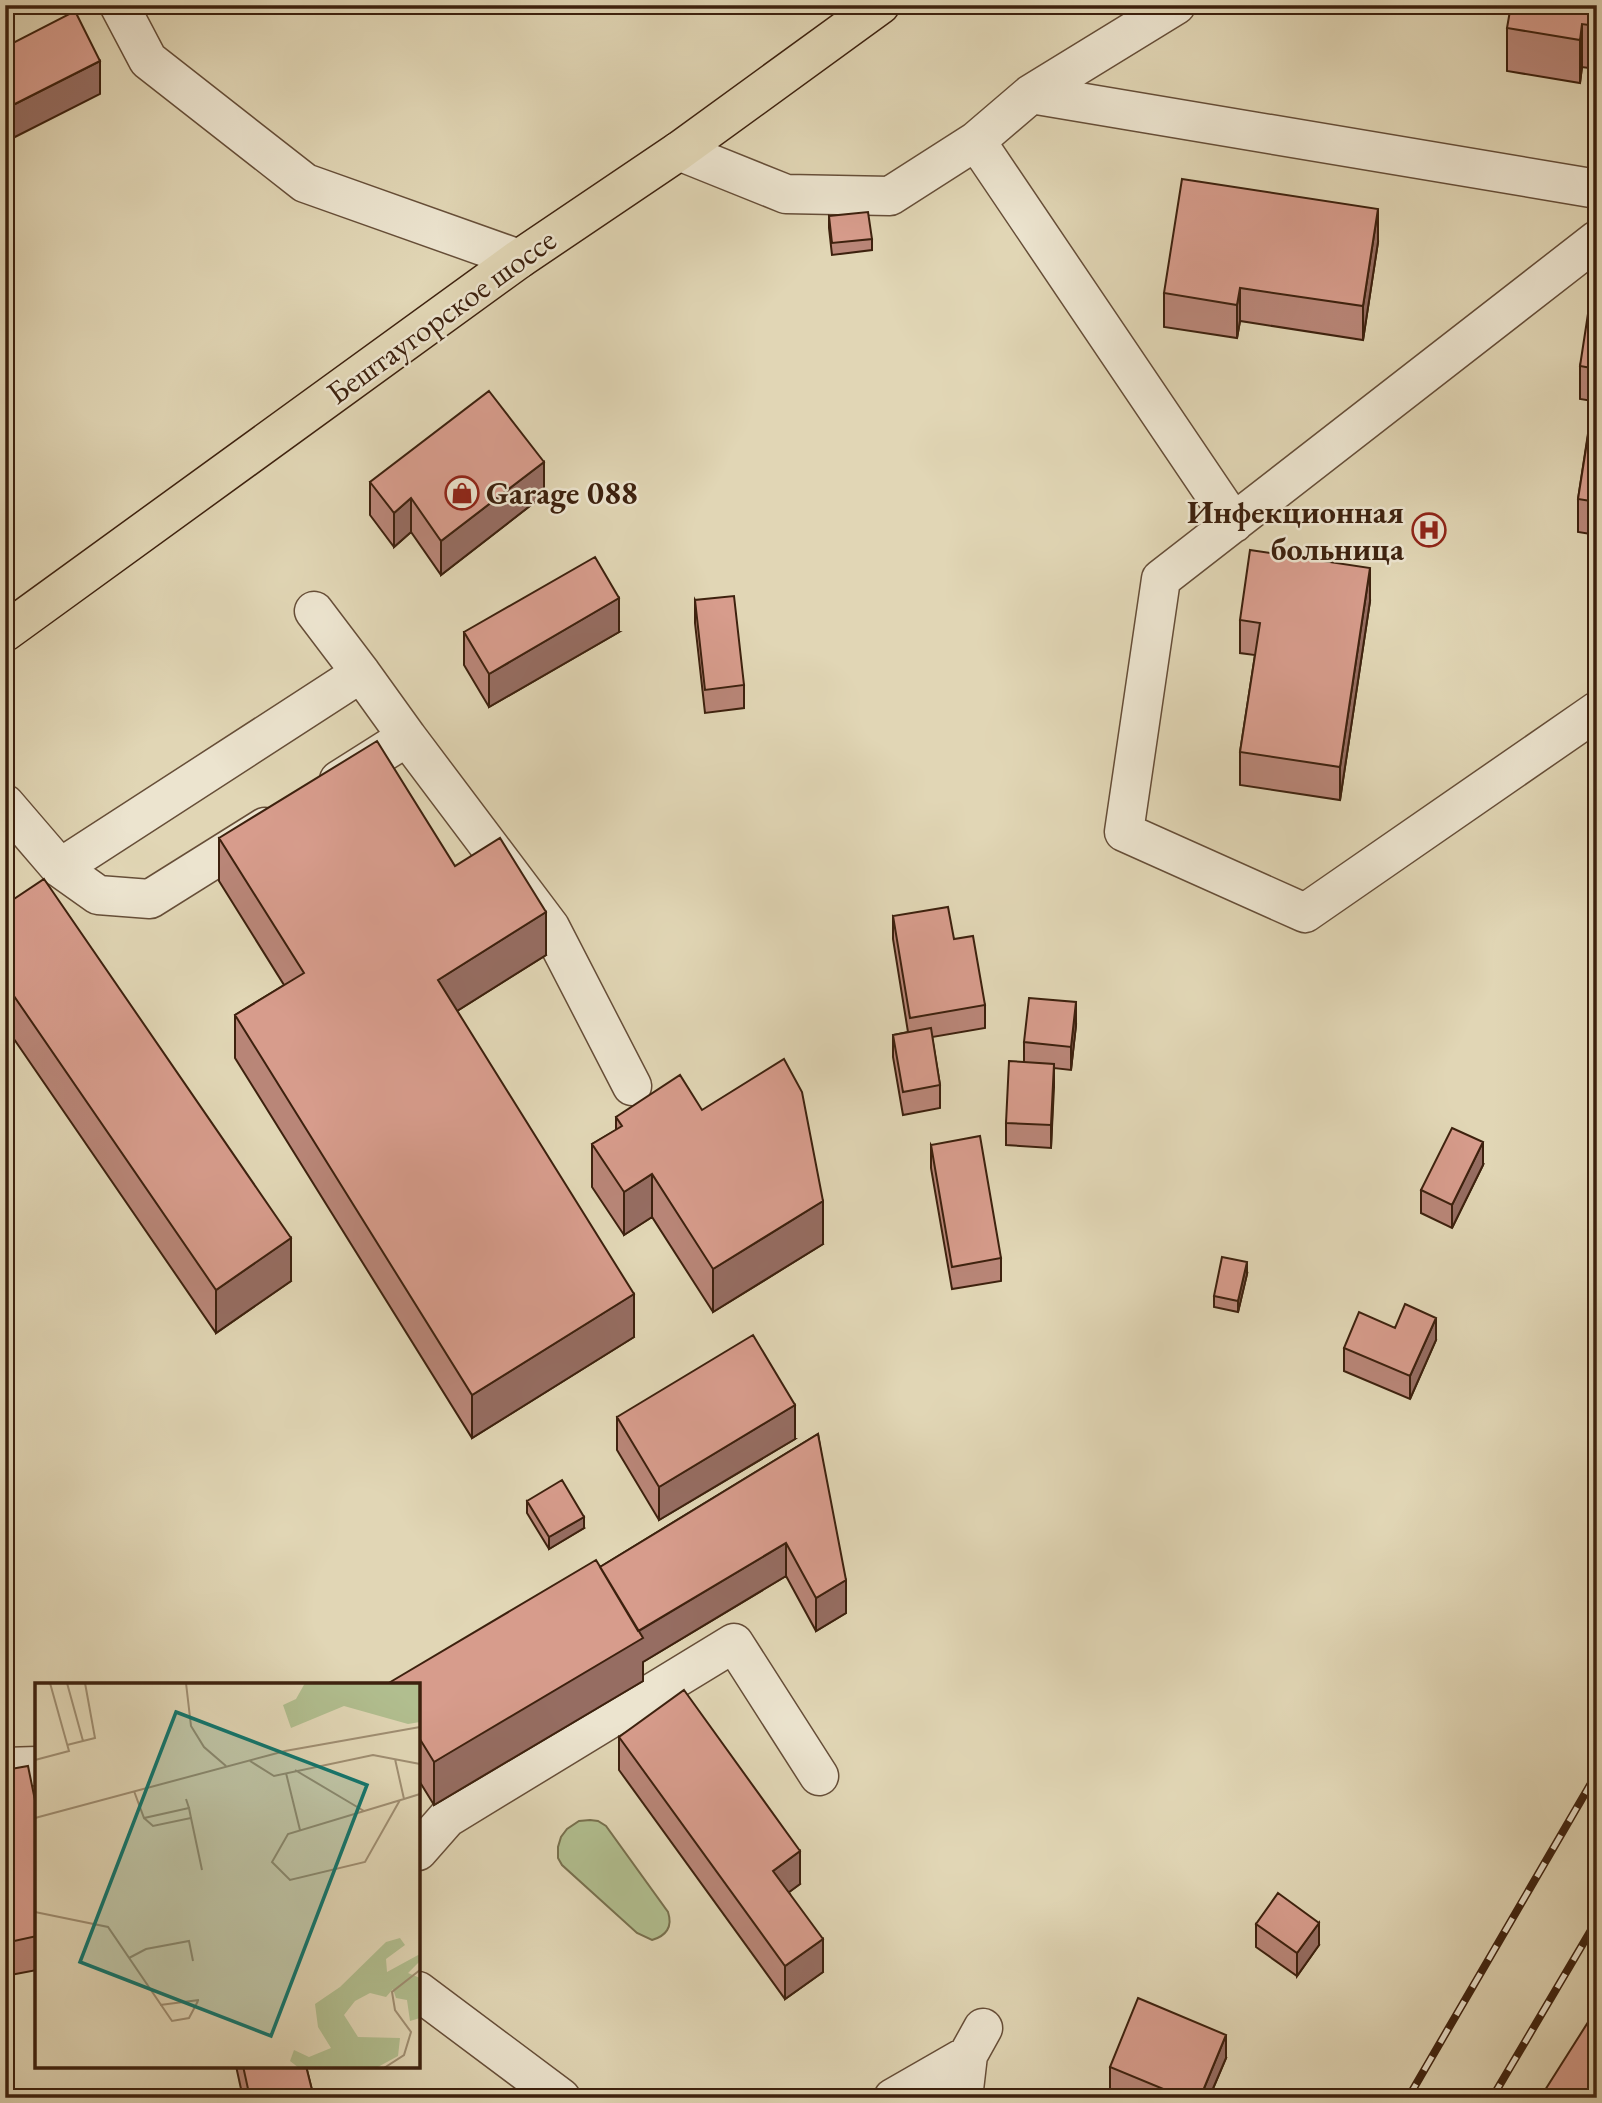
<svg xmlns="http://www.w3.org/2000/svg" width="1602" height="2103" font-family="'EB Garamond',serif">
  <rect width="100%" height="100%" fill="#e1d6b5"/>
  <filter id="stains"><feTurbulence type="fractalNoise" baseFrequency=".00286" numOctaves="4"/><feColorMatrix values="0 0 0 0 .2 0 0 0 0 .09 0 0 0 0 .02 0 0 0 .5 -.17"/></filter>
  <radialGradient id="worn" r=".72"><stop offset=".6" stop-color="#630" stop-opacity="0"/><stop offset="1" stop-color="#630" stop-opacity=".3"/></radialGradient>
  <path fill="#b1be8f" stroke="#77704e" stroke-width="2" d="M590,1820L598,1821L606,1826L668,1912C673,1927 666,1936 652,1940L637,1933L562,1865L558,1858V1847L561,1837L567,1829L579,1821Z"/>
  <g fill="none" stroke-linecap="round" stroke-linejoin="round">
    <defs>
      <path id="minor" d="M119,5L148,60L305,183L519,259
        M1031,94L1597,189
        M976,141L1234,523
        M679,151L786,194L890,196L976,141L1031,94L1176,5
        M1597,240L1161,579L1124,832L1305,913L1597,711
        M407,737L550,927L632,1086
        M339,780L407,737L361,673
        M5,804L60,868L361,673L314,611
        M60,868L98,895L150,899L265,827
        M5,1767L37,1766
        M418,1851L447,1818L734,1643L819,1776
        M418,1991L561,2098
        M893,2098L968,2055L983,2028
        M963,2098L968,2055"/>
      <path id="major" d="M5,632L519,259L679,151L880,5"/>
    </defs>
    <use href="#minor" stroke="#664e38" stroke-width="41"/>
    <use href="#major" stroke="#3d210e" stroke-width="41"/>
    <use href="#minor" stroke="#ece4cf" stroke-width="38"/>
    <use href="#major" stroke="#e1d6b5" stroke-width="38"/>
    <defs>
      <path id="rail" d="M1408,2098L1597,1773
        M1492,2098L1597,1920"/>
    </defs>
    <use href="#rail" stroke="#3d210e" stroke-width="8"/>
    <use href="#rail" stroke="#ece4cf" stroke-width="5" stroke-dasharray="16" stroke-linecap="butt"/>
  </g>
  <path fill="#b98678" stroke="#3d210e" stroke-width="2" d="M1597,5V69L1582,67L1580,83L1507,71V28Z
    M829,216L872,239V250L832,255L829,228Z
    M1378,242L1363,340L1240,321L1237,338L1164,327V293Z
    M1597,302V535L1578,532V499L1593,401L1580,399V366Z
    M370,482L544,495L441,575L411,532L394,547L370,515Z
    M695,600L744,685V708L705,713L695,623Z
    M1370,601L1340,800L1240,785V752L1255,655L1240,653V620Z
    M464,632H619L489,707L464,665Z
    M219,838L455,866L546,955L457,1011L634,1337L472,1438L235,1058V1015L284,985L219,881Z
    M5,905L291,1281L216,1333L5,1026Z
    M893,916L954,939L985,1005V1028L932,1037L940,1085V1108L903,1115L893,1057V1035L908,1032L893,939Z
    M1076,1025L1071,1070L1054,1068L1051,1148L1006,1145V1123L1024,1062V1042Z
    M702,1110L823,1244L713,1312L652,1217L624,1235L592,1187V1144L616,1130V1117Z
    M931,1145L1001,1258V1281L952,1289L931,1168Z
    M1483,1165L1452,1228L1421,1213V1190Z
    M1247,1274L1238,1312L1214,1307V1296Z
    M1395,1328L1436,1340L1410,1399L1344,1371V1348Z
    M617,1417L795,1439L659,1520L617,1450Z
    M818,1434L846,1613L816,1631L786,1576L643,1662V1681L434,1805L418,1779V1685L600,1567Z
    M527,1501L584,1528L549,1549L527,1513Z
    M619,1737L800,1884L789,1892L823,1972L785,1999L619,1770Z
    M5,1770L37,1810V1970L5,1976Z
    M1256,1924L1319,1945L1297,1976L1256,1947Z
    M1226,2058L1209,2098H1131L1110,2089V2067Z
    M236,2066H306L314,2098H243Z"/>
  <path fill="#966d62" stroke="#3d210e" stroke-width="2" d="M1582,24V67L1580,83V40Z
    M100,61V94L5,142V109Z
    M1378,209V242L1363,340V306Z
    M1240,288V321L1237,338V305Z
    M544,462V495L441,575V541Z
    M411,498V532L394,547V513Z
    M1370,568V601L1340,800V767Z
    M619,598V632L489,707V674Z
    M546,912V955L438,1023V980Z
    M1076,1002V1025L1071,1070V1047Z
    M1054,1064V1087L1051,1148V1125Z
    M1483,1142V1165L1452,1228V1205Z
    M652,1174V1217L624,1235V1192Z
    M823,1201V1244L713,1312V1269Z
    M291,1238V1281L216,1333V1290Z
    M1247,1262V1274L1238,1312V1301Z
    M634,1294V1337L472,1438V1395Z
    M1436,1318V1340L1410,1399V1376Z
    M795,1405V1439L659,1520V1487Z
    M584,1517V1528L549,1549V1537Z
    M786,1543V1576L643,1662V1681L434,1805V1762L634,1634Z
    M846,1580V1613L816,1631V1598Z
    M800,1851V1884L773,1904V1871Z
    M1319,1923V1945L1297,1976V1953Z
    M823,1939V1972L785,1999V1966Z
    M1226,2035V2058L1209,2098H1200Z"/>
  <path fill="#d79c8c" stroke="#3d210e" stroke-width="2" d="M1511,5H1597V26L1582,24L1580,40L1507,28Z
    M75,11L100,61L5,109V47Z
    M1182,179L1378,209L1363,306L1240,288L1237,305L1164,293Z
    M868,212L872,239L832,243L829,216Z
    M1590,301L1597,302V369L1580,366Z
    M1597,379V502L1578,499Z
    M489,391L544,462L441,541L411,498L394,513L370,482Z
    M1250,550L1370,568L1340,767L1240,752L1260,623L1240,620Z
    M595,557L619,598L489,674L464,632Z
    M734,596L744,685L705,690L695,600Z
    M377,741L455,866L500,838L546,912L438,980L634,1294L472,1395L235,1015L304,973L219,838Z
    M44,879L291,1238L216,1290L5,983V905Z
    M948,907L954,939L973,936L985,1005L910,1018L893,916Z
    M1029,998L1076,1002L1071,1047L1024,1042Z
    M931,1028L940,1085L903,1092L893,1035Z
    M784,1059L802,1092L823,1201L713,1269L652,1174L624,1192L592,1144L622,1126L616,1117L680,1075L702,1110Z
    M1009,1061L1054,1064L1051,1125L1006,1123Z
    M1452,1128L1483,1142L1452,1205L1421,1190Z
    M980,1136L1001,1258L952,1267L931,1145Z
    M1222,1257L1247,1262L1238,1301L1214,1296Z
    M1405,1304L1436,1318L1410,1376L1344,1348L1359,1312L1395,1328Z
    M753,1335L795,1405L659,1487L617,1417Z
    M818,1434L846,1580L816,1598L786,1543L638,1631L600,1567Z
    M562,1480L584,1517L549,1537L527,1501Z
    M596,1560L643,1638L434,1762L418,1736V1685L387,1684Z
    M684,1690L800,1851L773,1871L823,1939L785,1966L619,1737Z
    M28,1766L37,1810V1936L5,1943V1770Z
    M1278,1893L1319,1923L1297,1953L1256,1924Z
    M1138,1998L1226,2035L1200,2098H1185L1110,2067Z
    M1597,2008V2098H1540Z
    M243,2066H306L314,2098H250Z"/>
  <defs>
    <symbol id="shop-ring" viewBox="-11 -11 22 22"><circle r="9.5" fill="#ece4cf" stroke="#8f2418" stroke-width="1.5"/><path d="M-5-2.5h2.3a2.7 3.5 0 0 1 5.4 0H5L5.5 6h-11ZM-1.5-2.5h3a1.5 2.3 0 0 0-3 0Z" fill="#8f2418"/></symbol>
    <symbol id="hospital-ring" viewBox="-11 -11 22 22"><circle r="9.5" fill="#ece4cf" stroke="#8f2418" stroke-width="1.5"/><path d="M-5-5h3v3.5h4V-5h3V5h-3V1.5h-4V5h-3Z" fill="#8f2418"/></symbol>
  </defs>
  <g fill-rule="evenodd">
    <use href="#shop-ring" x="443" y="474" width="38" height="38"/>
    <use href="#hospital-ring" x="1410" y="511" width="38" height="38"/>
  </g>
  <g text-anchor="middle" stroke-width="5" stroke-linejoin="round" paint-order="stroke">
    <g font-size="32" fill="#3d210e" stroke="#ece4cf">
      <text transform="translate(441 316) rotate(-36)" y="11">Бештаугорское шоссе</text>
    </g>
    <g font-size="32" font-weight="bold" fill="#3d210e" stroke="#ece4cf" text-anchor="start">
      <text x="486" y="504">Garage 088</text>
      <text x="1404" y="523" text-anchor="end">Инфекционная<tspan x="1404" dy="37">больница</tspan></text>
    </g>
  </g>
  <g transform="translate(35 1683)">
    <rect width="385" height="385" fill="#e1d6b5"/>
    <path d="M270,0H385V39L373,41L309,23L256,45L248,22L261,16ZM365,255L370,262L351,276L352,289L385,271V278L373,290L385,295V335L375,338L372,317L361,315L358,306L351,314L335,310L320,318L309,332L323,354L365,355L363,373L341,385H264L255,378L259,367L274,374L296,365L283,344L280,321L305,304L351,259Z" fill="#b1be8f"/>
    <path fill="none" stroke="#9f8e72" stroke-width="2" d="M32,0L48,58M151,0L156,43L169,64L191,83M32,62L60,55L50,0M360,76L369,116M0,77L34,68L15,0M215,78L239,93L338,72L385,81M260,87L329,128M251,90L265,147M99,108L109,135L154,125L151,116M365,117L330,179L255,197L237,179L253,151L369,116L385,111M0,135L250,68L385,44M109,135L118,143L156,135L154,125M156,135L167,187M0,229L73,244L137,338L154,335L163,318M94,275L111,266L154,258L158,278M125,322L164,317M349,385L369,372L376,349L360,327L357,309L385,287"/>
    <path fill="#0f766e" fill-opacity="0.15" stroke="#0f766e" stroke-width="3.5" d="M141,29L332,102L236,353L45,279Z"/>
    <rect width="385" height="385" fill="none" stroke="#3d210e" stroke-width="3.5"/>
  </g>
  <rect width="1602" height="2103" fill="none" stroke="#e1d6b5" stroke-width="28"/>
  <rect x="7" y="7" width="1588" height="2089" fill="none" stroke="#3d210e" stroke-width="3.5"/>
  <rect x="14" y="14" width="1574" height="2075" fill="none" stroke="#3d210e" stroke-width="2"/>
  <rect width="100%" height="100%" filter="url(#stains)"/>
  <rect width="100%" height="100%" fill="url(#worn)"/>
</svg>
